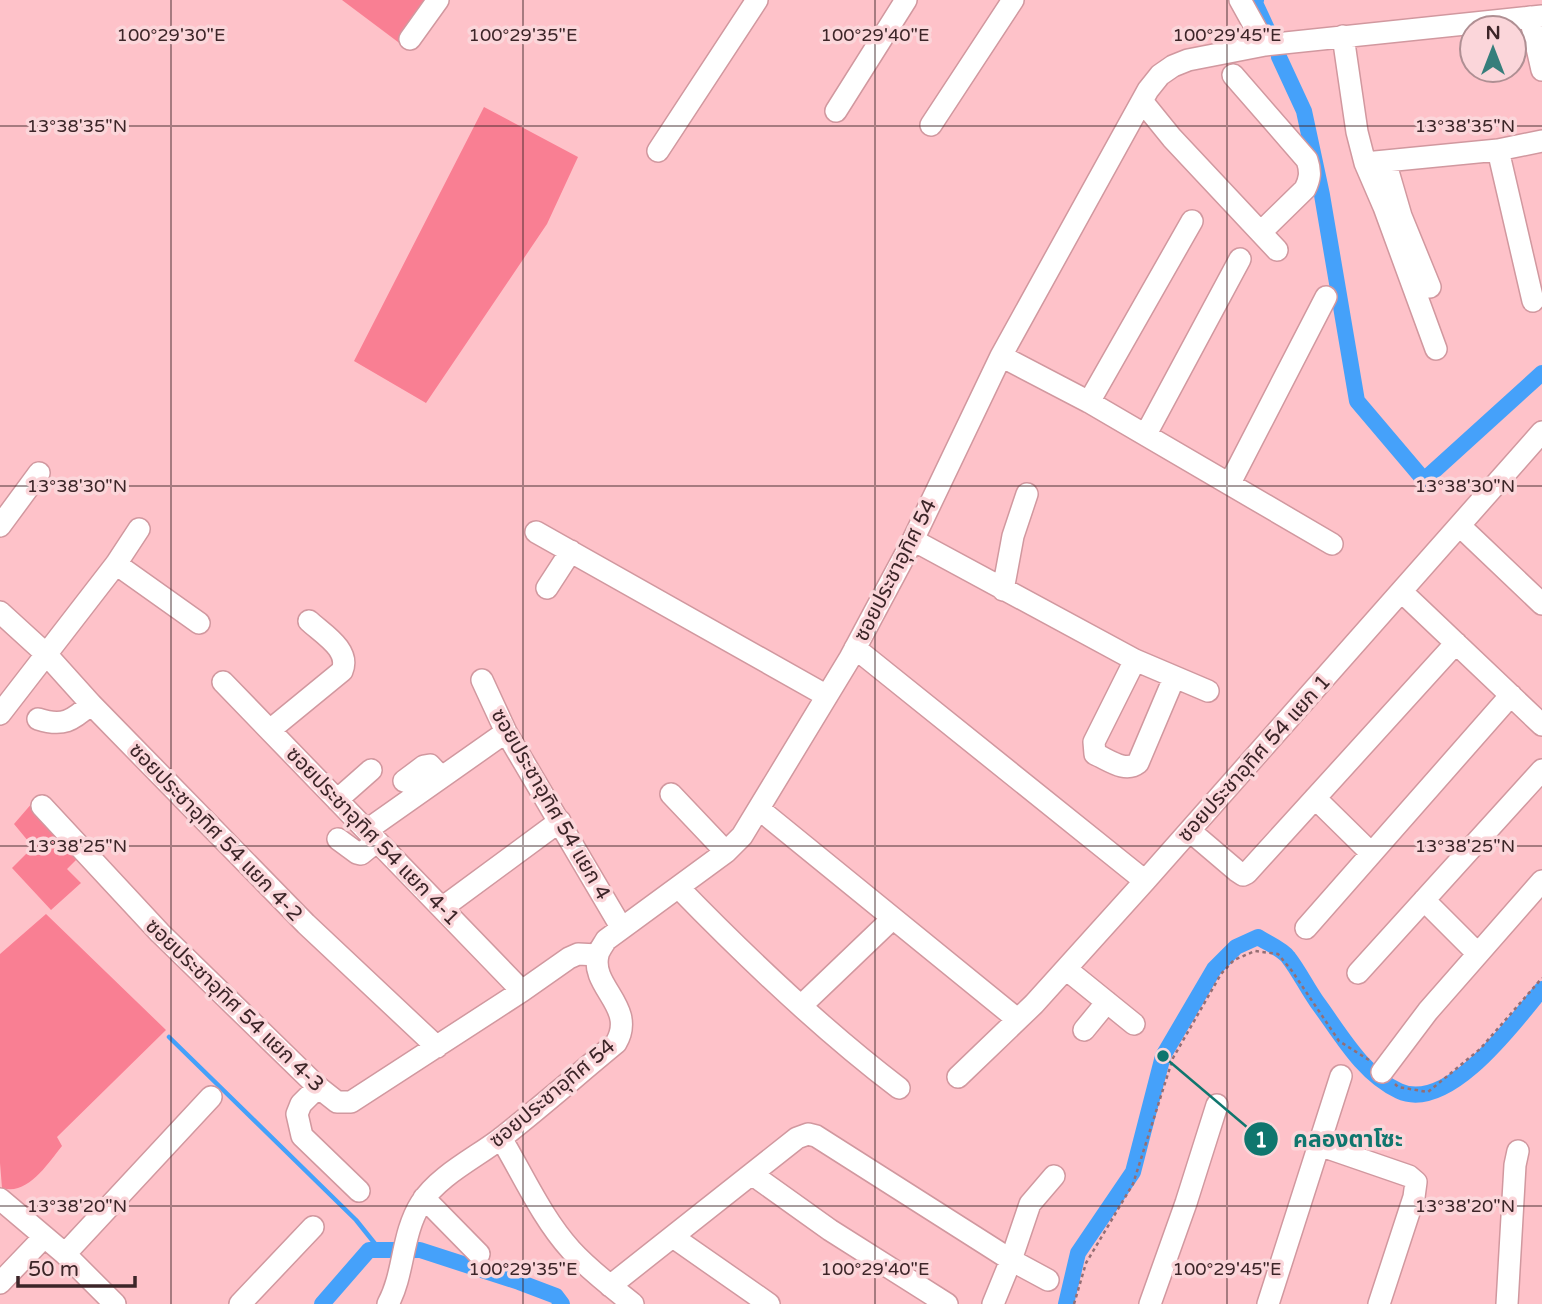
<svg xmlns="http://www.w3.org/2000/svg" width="1542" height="1304" font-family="'Varela Round','Noto Sans Thai',sans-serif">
  <rect width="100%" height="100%" fill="#fec2c9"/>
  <path fill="#f97f93" d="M342,0H440L406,48Z
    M484,107L578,157L547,224L426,403L354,361Z
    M33,802L80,856L67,869L81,883L51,910L12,868L33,847L14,824Z
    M46,914L166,1030L57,1137L62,1146C48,1163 28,1196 2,1188L0,1163V954Z"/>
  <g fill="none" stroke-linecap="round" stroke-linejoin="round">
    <path stroke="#45a1fa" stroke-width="4.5" d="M169,1037L356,1220L380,1250"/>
    <path stroke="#45a1fa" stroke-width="16" d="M1256,0L1255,3L1268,31
      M1279,57L1304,111L1322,195L1357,401L1424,480L1542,373
      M322,1304L369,1250H420L519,1282L556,1296L562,1304
      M1066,1304L1078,1253L1133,1172L1163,1056L1214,969L1236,947L1258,937C1267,943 1282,949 1288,957C1299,971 1307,988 1317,1002C1340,1033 1362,1074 1399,1091C1448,1114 1516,1021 1542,989"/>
    <defs>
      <path id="minor" d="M1240,0L1265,45
        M1530,17L1542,70
        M1343,36L1357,132L1365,163L1384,207L1436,349
        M410,39L438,0
        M1233,75L1307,160C1311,172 1310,179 1305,189L1261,232
        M1142,101L1172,138L1277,250
        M836,111L906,0
        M931,125L1013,0
        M1498,150L1542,141
        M658,151L757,0
        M1385,161L1401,216L1430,287
        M1365,163L1498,150L1533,301
        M1001,356L1089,402L1332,544
        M1089,402L1192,221
        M1146,434L1240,259
        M1230,483L1326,297
        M0,526L39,473
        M1460,526L1542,604
        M536,532L827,696
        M913,540L1135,660L1208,691
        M116,564L199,623
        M547,588L571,551
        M1003,590L1013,536L1027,494
        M1402,592L1542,725
        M0,612L46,654L91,704L306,924L437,1047
        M855,648L1145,881
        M1135,660L1094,742L1095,754C1109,760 1125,773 1138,763L1174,678
        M482,680L506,732L621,927
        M223,682L522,991
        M0,714L116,564L139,529
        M38,719C63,727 72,721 91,704
        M270,730L342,671C351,650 323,634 309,621
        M404,781L424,766L430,765L441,777
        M671,794L726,852
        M1315,798L1371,853
        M337,800L371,770
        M42,806L160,933L318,1087L337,1102H351L522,991L569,958L578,954L598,955
        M759,809L1017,1019
        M367,830L506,732
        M1190,831L1237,871L1243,875L1247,873L1456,643
        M338,839L357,853L361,854L377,841
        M678,887C747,958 820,1028 899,1088
        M1424,900L1478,954
        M442,908L560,821
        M1306,928L1511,695
        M1066,969L1134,1024
        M1358,973L1542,770
        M802,1005L893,918
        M1084,1030L1107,1002
        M1382,1072L1428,1011L1542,881
        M958,1077L1034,1004L1145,881L1542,432
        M318,1087L301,1104L297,1114L302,1136L359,1191
        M501,1138C523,1175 542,1218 571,1250C589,1270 612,1287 633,1304
        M1319,1145L1409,1176L1416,1182L1414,1197L1379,1304
        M753,1175L830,1230L947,1304
        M424,1198L479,1254
        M0,1199L65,1254L115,1304
        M673,1237L769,1304
        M65,1254L211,1097
        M0,1283L44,1237
        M610,1286L797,1138L808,1134L816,1136L1011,1260L1030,1204L1054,1176
        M240,1304L313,1227
        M388,1304C405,1272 401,1235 421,1203C438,1176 475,1158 500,1139C540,1108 577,1075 616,1043C637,1007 590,987 598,955C599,950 604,944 606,940L726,852L742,836L850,658L913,540L1001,356L1148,90L1160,75L1173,66L1188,60L1265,45L1542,16
        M993,1304L1011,1260L1048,1280
        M1150,1304L1186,1203L1217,1105
        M1268,1304L1341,1076
        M1507,1304L1515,1165L1518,1151"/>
    </defs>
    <use href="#minor" stroke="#d1989f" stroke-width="24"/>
    <path stroke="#966e73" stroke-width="2.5" stroke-dasharray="3.5 3.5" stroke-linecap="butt" d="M1395,1084L1398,1087L1428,1092L1480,1049L1542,978
      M1074,1304L1086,1263L1133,1184L1173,1058L1221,974L1234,960L1255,951L1278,954L1292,971L1339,1041L1369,1060"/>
    <use href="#minor" stroke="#fff" stroke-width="21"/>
  </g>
  <path fill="none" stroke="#3c2528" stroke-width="2" stroke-opacity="0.45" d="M171,0V1304M523,0V1304M875,0V1304M1227,0V1304M0,126H1542M0,486H1542M0,846H1542M0,1206H1542"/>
  <g text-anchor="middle" stroke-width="7" stroke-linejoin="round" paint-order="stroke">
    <g font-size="21" fill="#3c2528" stroke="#fbd6da">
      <text transform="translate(895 570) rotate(-63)" y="7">ซอยประชาอุทิศ 54</text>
      <text transform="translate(1254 758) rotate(-48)" y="7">ซอยประชาอุทิศ 54 แยก 1</text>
      <text transform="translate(551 804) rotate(60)" y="7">ซอยประชาอุทิศ 54 แยก 4</text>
      <text transform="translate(216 832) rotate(46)" y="7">ซอยประชาอุทิศ 54 แยก 4-2</text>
      <text transform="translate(373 836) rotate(46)" y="7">ซอยประชาอุทิศ 54 แยก 4-1</text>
      <text transform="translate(235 1005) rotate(44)" y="7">ซอยประชาอุทิศ 54 แยก 4-3</text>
      <text transform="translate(552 1093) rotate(-40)" y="7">ซอยประชาอุทิศ 54</text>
    </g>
  </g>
  <g font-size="18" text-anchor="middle" fill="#3c2528" stroke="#fbd6da" stroke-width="7" stroke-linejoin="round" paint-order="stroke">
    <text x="171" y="41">100°29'30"E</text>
    <text x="523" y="41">100°29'35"E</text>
    <text x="875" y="41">100°29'40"E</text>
    <text x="1227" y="41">100°29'45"E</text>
    <text x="77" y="132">13°38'35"N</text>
    <text x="1465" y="132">13°38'35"N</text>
    <text x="77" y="492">13°38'30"N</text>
    <text x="1465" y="492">13°38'30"N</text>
    <text x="77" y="852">13°38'25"N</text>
    <text x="1465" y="852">13°38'25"N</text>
    <text x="77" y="1212">13°38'20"N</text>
    <text x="1465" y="1212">13°38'20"N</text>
    <text x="523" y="1275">100°29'35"E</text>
    <text x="875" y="1275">100°29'40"E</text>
    <text x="1227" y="1275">100°29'45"E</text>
  </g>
  <path fill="none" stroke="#0f766e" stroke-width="2.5" d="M1163 1056L1261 1139"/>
  <g fill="#0f766e" stroke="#fbd6da" stroke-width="2.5">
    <circle cx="1163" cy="1056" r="7"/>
    <circle cx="1261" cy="1139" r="18"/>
  </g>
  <g font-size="21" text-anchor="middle" font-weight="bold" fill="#fff">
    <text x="1261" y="1147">1</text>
  </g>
  <g font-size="23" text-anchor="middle" font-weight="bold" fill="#0f766e" stroke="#fbd6da" stroke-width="7" stroke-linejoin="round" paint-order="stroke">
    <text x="1348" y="1147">คลองตาโซะ</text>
  </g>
  <g transform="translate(1493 49)"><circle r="33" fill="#fbd6da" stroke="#af8f93" stroke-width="2"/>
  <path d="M0-5L12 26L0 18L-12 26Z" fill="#367e7b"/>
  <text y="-10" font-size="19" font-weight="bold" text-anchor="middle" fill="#3c2528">N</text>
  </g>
  <path d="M18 1276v10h117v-10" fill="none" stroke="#3c2528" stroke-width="3.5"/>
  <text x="28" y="1276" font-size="21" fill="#3c2528" stroke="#fbd6da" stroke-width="5" paint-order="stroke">50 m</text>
</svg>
